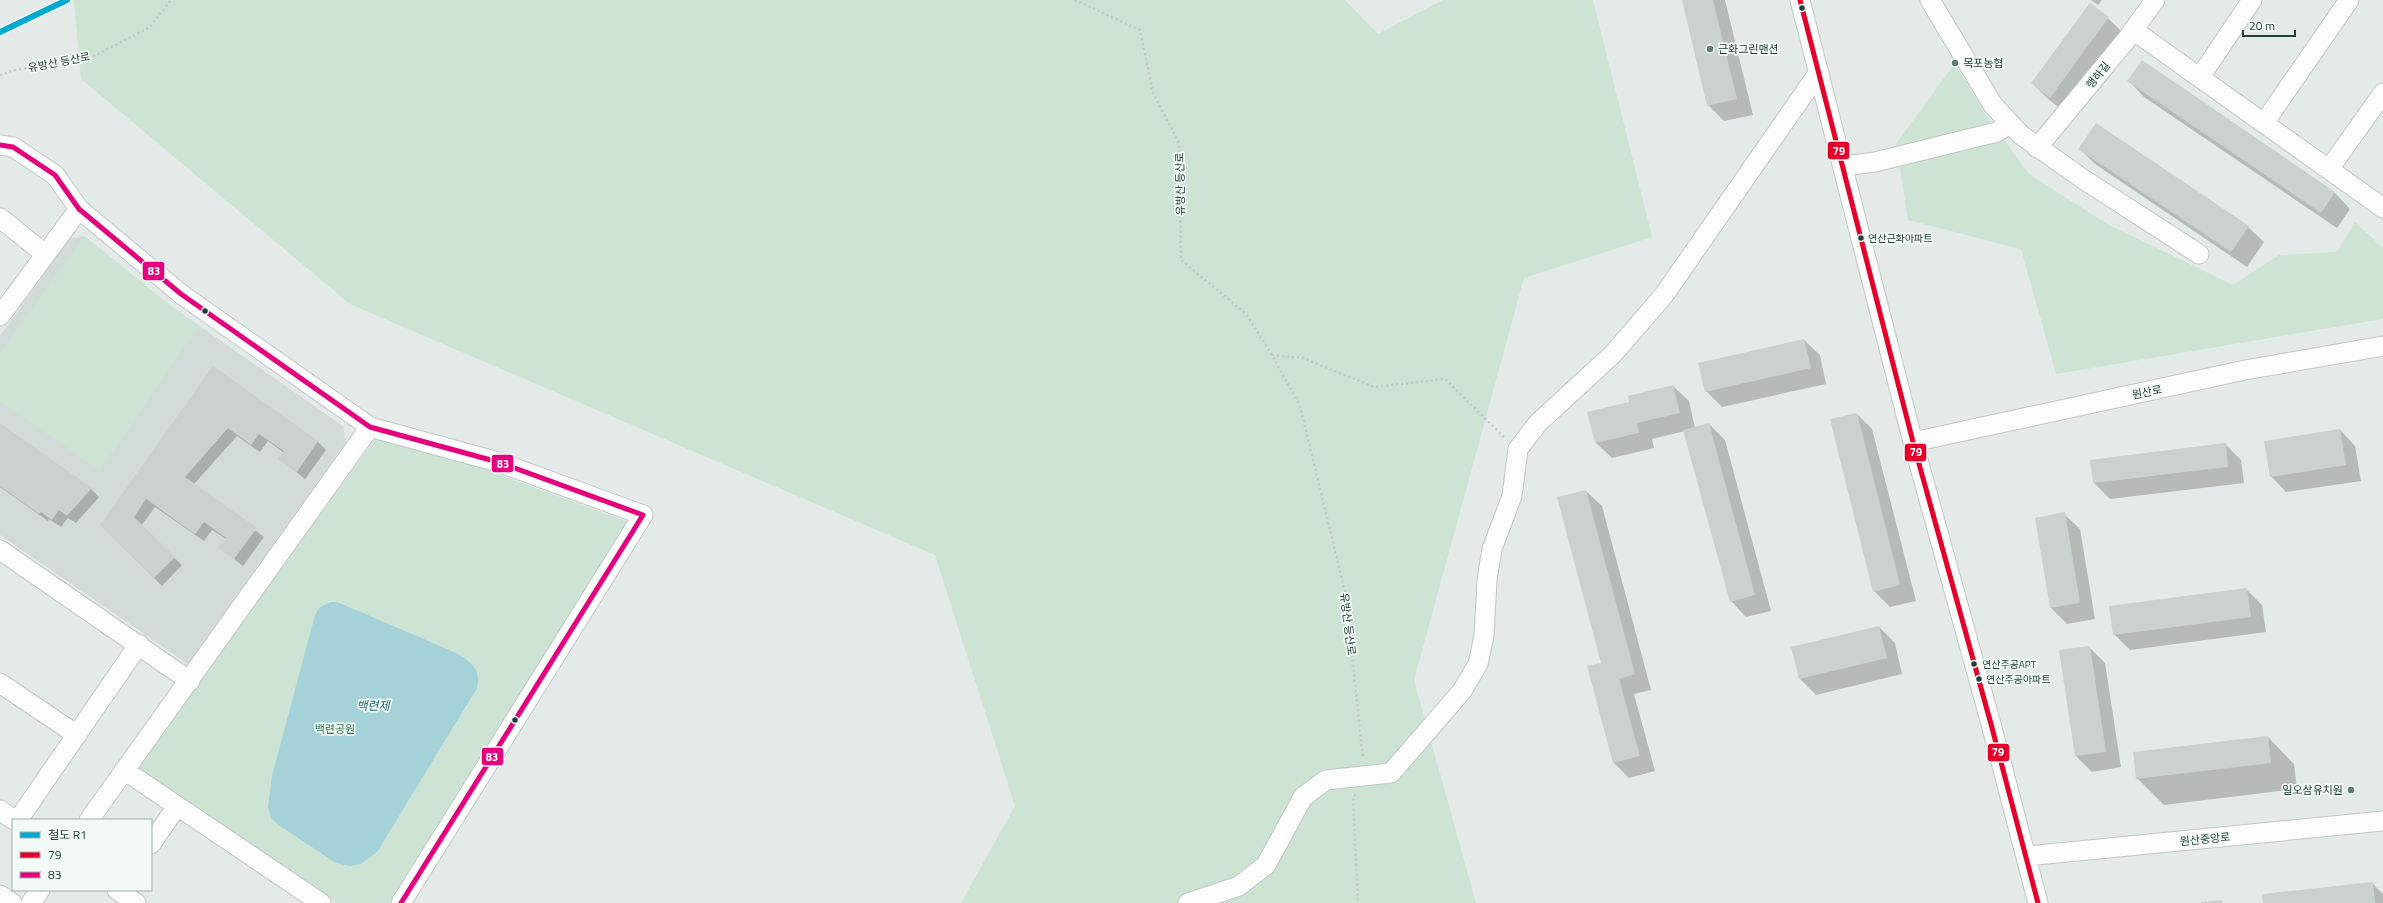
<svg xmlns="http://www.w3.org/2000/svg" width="2383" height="903" font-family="'Titillium Web','Noto Sans KR',sans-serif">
  <rect width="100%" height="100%" fill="#e4eae7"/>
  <path fill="#d2dbd7" d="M84,236L171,306L343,426L346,442L188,664L0,535V336L70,238Z"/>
  <path fill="#cde3d4" d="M74,0H1345L1378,34L1443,0H1593L1652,237L1524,278L1414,680L1476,903H961L1015,806L935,555L350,304L81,79Z
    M1955,63L1985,114L2029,174L2107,224L2233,285L2279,255L2337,252L2355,222L2383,248V319L2056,374L2021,249L1908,220L1896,144Z
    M84,236L171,306L199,326L100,470L0,402V353Z
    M381,431L628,522L389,903H337L136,769Z"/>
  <path fill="#a4d2d8" d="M331,602H337L454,652C469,660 482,669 477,688L377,852L361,864L350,866L336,863L280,826L271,818L268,807L272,776L315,615L319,608Z"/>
  <path fill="#0003" d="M1683,0H1725L1753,115L1724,121L1708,105Z
    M2091,0H2102L2098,5Z
    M2090,5L2108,18L2124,34L2066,113L2048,99L2032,83Z
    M2142,62L2335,193L2350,209L2337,228L2144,97L2129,81Z
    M2080,149L2248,227L2264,242L2247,267L2095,164Z
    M1804,340L1820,355L1826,384L1722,407L1706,391Z
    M213,368L318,442L326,450L305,479L280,459L284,453L268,441L260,452L237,436L194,484L264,537L243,566L220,548L226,539L212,530L204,541L155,507L141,526L182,565L162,586L101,525Z
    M1673,386L1689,401L1695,428L1709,424L1725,440L1771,611L1746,617L1731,601L1685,431L1652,439L1654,448L1612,458L1596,443L1631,403Z
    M1857,414L1872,429L1916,601L1890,607L1874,591Z
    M0,424L91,489L99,497L76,523L68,518L61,527L49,519L48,521L0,487Z
    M2340,430L2355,446L2361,481L2286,492L2271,476Z
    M2225,444L2241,460L2244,483L2110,499L2094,483L2091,461Z
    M1586,491L1602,506L1651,690L1634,694L1655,771L1629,778L1613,762Z
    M2064,514L2080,529L2095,619L2067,624L2051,608L2036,518Z
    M2246,589L2262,605L2266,632L2130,650L2114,634Z
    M1879,627L1895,643L1902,674L1816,695L1800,679L1792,648Z
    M2089,647L2105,663L2121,767L2092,772L2076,756L2060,651Z
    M2268,737L2294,764L2297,789L2164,805L2137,778Z
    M2372,883L2383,894V903H2264Z"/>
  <path fill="#cbd1cf" d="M1682,0H1713L1737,99L1707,106Z
    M2090,3L2109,17L2050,98L2031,83Z
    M2142,60L2335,192L2321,213L2127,81Z
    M2096,123L2249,226L2231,252L2078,149Z
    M1804,339L1811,368L1705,392L1698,363Z
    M213,366L318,441L297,472L278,459L284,451L259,434L251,445L228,428L185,477L257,528L234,559L218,548L226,538L204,522L195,534L146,499L134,517L175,557L154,578L100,525Z
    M1673,385L1680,413L1637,423L1639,433L1595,443L1587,412L1629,402L1628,396Z
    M1857,413L1900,585L1873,592L1830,419Z
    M0,423L92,488L67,516L59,510L52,520L41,512L39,514L0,486Z
    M1709,423L1755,595L1730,602L1683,430Z
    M2340,429L2346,465L2270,477L2264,441Z
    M2226,443L2228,467L2093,483L2090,460Z
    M1586,490L1635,674L1619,679L1640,756L1613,763L1587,666L1601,663L1557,497Z
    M2065,512L2080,603L2050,608L2035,518Z
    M2247,588L2251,617L2113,635L2109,606Z
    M1879,626L1887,658L1799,679L1791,647Z
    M2090,646L2106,752L2075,756L2059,650Z
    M2268,736L2271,763L2136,779L2133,752Z
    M2373,882L2375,903H2263L2262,894Z
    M2222,900V903H2201V902Z"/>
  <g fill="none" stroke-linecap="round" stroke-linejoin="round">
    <defs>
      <path id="minor" d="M1800,0L1913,442L1991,724L2038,903
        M1930,0L1993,105L2021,135L2083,179L2199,254
        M2133,30L2383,208
        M2200,77L2252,0
        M2264,123L2349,0
        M0,145L13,147L55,175L79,209L181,294L370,427L498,462L643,515L401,903
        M2037,148L2127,39L2155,0
        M1843,166L1875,162L1997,132L2010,124
        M2329,169L2383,93
        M0,218L45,254
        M0,316L79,209
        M1913,442L2245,370L2383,346
        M0,550L190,681
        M0,683L77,735
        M124,770L321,903
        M0,810L14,820
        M18,820L139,644
        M89,820L370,427
        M151,844L177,806
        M2027,856L2383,821
        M117,890L136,903
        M0,895L12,903
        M31,903L40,890
        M1188,903L1239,886L1266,865L1303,797L1326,780L1391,773L1462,691L1478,664L1484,636L1487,580L1492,549L1512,496L1518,449L1538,423L1613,354L1664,295L1819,72"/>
    </defs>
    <use href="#minor" stroke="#c1c7c4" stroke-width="21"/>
    <path stroke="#c1cac6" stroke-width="2.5" stroke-dasharray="2 3" stroke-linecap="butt" d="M1075,0L1140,30L1153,93L1179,143L1181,260L1246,314L1272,355L1300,406L1345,592L1363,758
      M0,75L11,71L94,56L150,27L171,0
      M1272,355L1303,358L1374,387L1445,379L1505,438
      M1355,794L1353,802L1358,903"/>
    <use href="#minor" stroke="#fbfcfb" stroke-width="19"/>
    <defs>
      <path id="bus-1" d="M1800,0L1913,442L1991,724L2038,903"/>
      <path id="bus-2" d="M0,145L13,147L55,175L79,209L181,294L370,427L498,462L643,515L401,903"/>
    </defs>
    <use href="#bus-1" stroke="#f3f9f6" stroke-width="8"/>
    <use href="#bus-2" stroke="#f3f9f6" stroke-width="8"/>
    <use href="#bus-1" stroke="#e4002b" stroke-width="5"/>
    <use href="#bus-2" stroke="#e5007d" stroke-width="5"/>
    <defs>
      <path id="rail-1" d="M0,32L67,0"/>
    </defs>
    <use href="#rail-1" stroke="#f3f9f6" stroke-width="9"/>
    <use href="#rail-1" stroke="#00a9ce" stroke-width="6"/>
  </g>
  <g fill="#223e36" stroke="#f3f9f6" stroke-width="1.5">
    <circle cx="1802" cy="8" r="3.5"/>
    <circle cx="1861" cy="238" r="3.5"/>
    <circle cx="205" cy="311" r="3.5"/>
    <circle cx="1974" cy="664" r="3.5"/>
    <circle cx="1979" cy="679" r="3.5"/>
    <circle cx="515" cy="720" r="3.5"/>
  </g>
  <g fill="#667a74" stroke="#f3f9f6" stroke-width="1.5">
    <circle cx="1710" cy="49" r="4"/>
    <circle cx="1955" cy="63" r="4"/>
    <circle cx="2351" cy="790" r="4"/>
  </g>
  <g text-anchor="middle" stroke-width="3.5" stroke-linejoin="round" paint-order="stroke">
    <g font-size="10" fill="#223e36" stroke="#f3f9f6" text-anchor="start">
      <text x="1868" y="242">연산근화아파트</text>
      <text x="1982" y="668">연산주공APT</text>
      <text x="1986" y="683">연산주공아파트</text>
    </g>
    <g font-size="11" fill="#223e36" stroke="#f3f9f6" text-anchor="start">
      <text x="1718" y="53">근화그린맨션</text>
      <text x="1963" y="67">목포농협</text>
      <text x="2343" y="794" text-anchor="end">일오삼유치원</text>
    </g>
    <g font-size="11" fill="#223e36" stroke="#f3f9f6">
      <text transform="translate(59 62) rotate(-11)" y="4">유방산 등산로</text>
      <text transform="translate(2098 75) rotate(-51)" y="4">행하길</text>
      <text transform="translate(1180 184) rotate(-91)" y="4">유방산 등산로</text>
      <text transform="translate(2147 392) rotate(-12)" y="4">원산로</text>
      <text transform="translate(1348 624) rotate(83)" y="4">유방산 등산로</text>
      <text transform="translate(2205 839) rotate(-6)" y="4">원산중앙로</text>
    </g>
    <g font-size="11" fill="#2b7548" stroke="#f3f9f6">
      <text x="335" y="733">백련공원</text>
    </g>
    <g font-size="12" font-style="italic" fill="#1b6b7a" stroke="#f3f9f6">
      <text x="373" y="710">백련제</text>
    </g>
  </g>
  <g stroke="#f3f9f6" stroke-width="1.5">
    <rect x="1827" y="141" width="23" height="19" rx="4" fill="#e4002b"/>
    <rect x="142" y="261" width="23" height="20" rx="4" fill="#e5007d"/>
    <rect x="1904" y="443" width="23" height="19" rx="4" fill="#e4002b"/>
    <rect x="491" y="454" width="23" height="19" rx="4" fill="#e5007d"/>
    <rect x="1987" y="743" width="23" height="19" rx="4" fill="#e4002b"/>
    <rect x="481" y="747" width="23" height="19" rx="4" fill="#e5007d"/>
  </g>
  <g font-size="11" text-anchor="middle" font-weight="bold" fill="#fff">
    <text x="1839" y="155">79</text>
    <text x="154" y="275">83</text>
    <text x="1916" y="456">79</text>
    <text x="503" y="468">83</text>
    <text x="1998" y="756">79</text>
    <text x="492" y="761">83</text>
  </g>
  <rect x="12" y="819" width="140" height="72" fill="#f3f9f6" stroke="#9faea9"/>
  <rect x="20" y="832" width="20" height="6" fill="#00a9ce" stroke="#9faea9"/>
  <text x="48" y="839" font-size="12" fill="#223e36">철도 R1</text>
  <rect x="20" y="852" width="20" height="6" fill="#e4002b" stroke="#9faea9"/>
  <text x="48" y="859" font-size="12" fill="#223e36">79</text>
  <rect x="20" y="872" width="20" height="6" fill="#e5007d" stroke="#9faea9"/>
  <text x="48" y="879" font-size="12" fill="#223e36">83</text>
  <path d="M2243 30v6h52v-6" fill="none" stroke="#223e36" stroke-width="2"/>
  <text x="2249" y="30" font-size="12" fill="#223e36" stroke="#f3f9f6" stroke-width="3" paint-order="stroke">20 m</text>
</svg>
